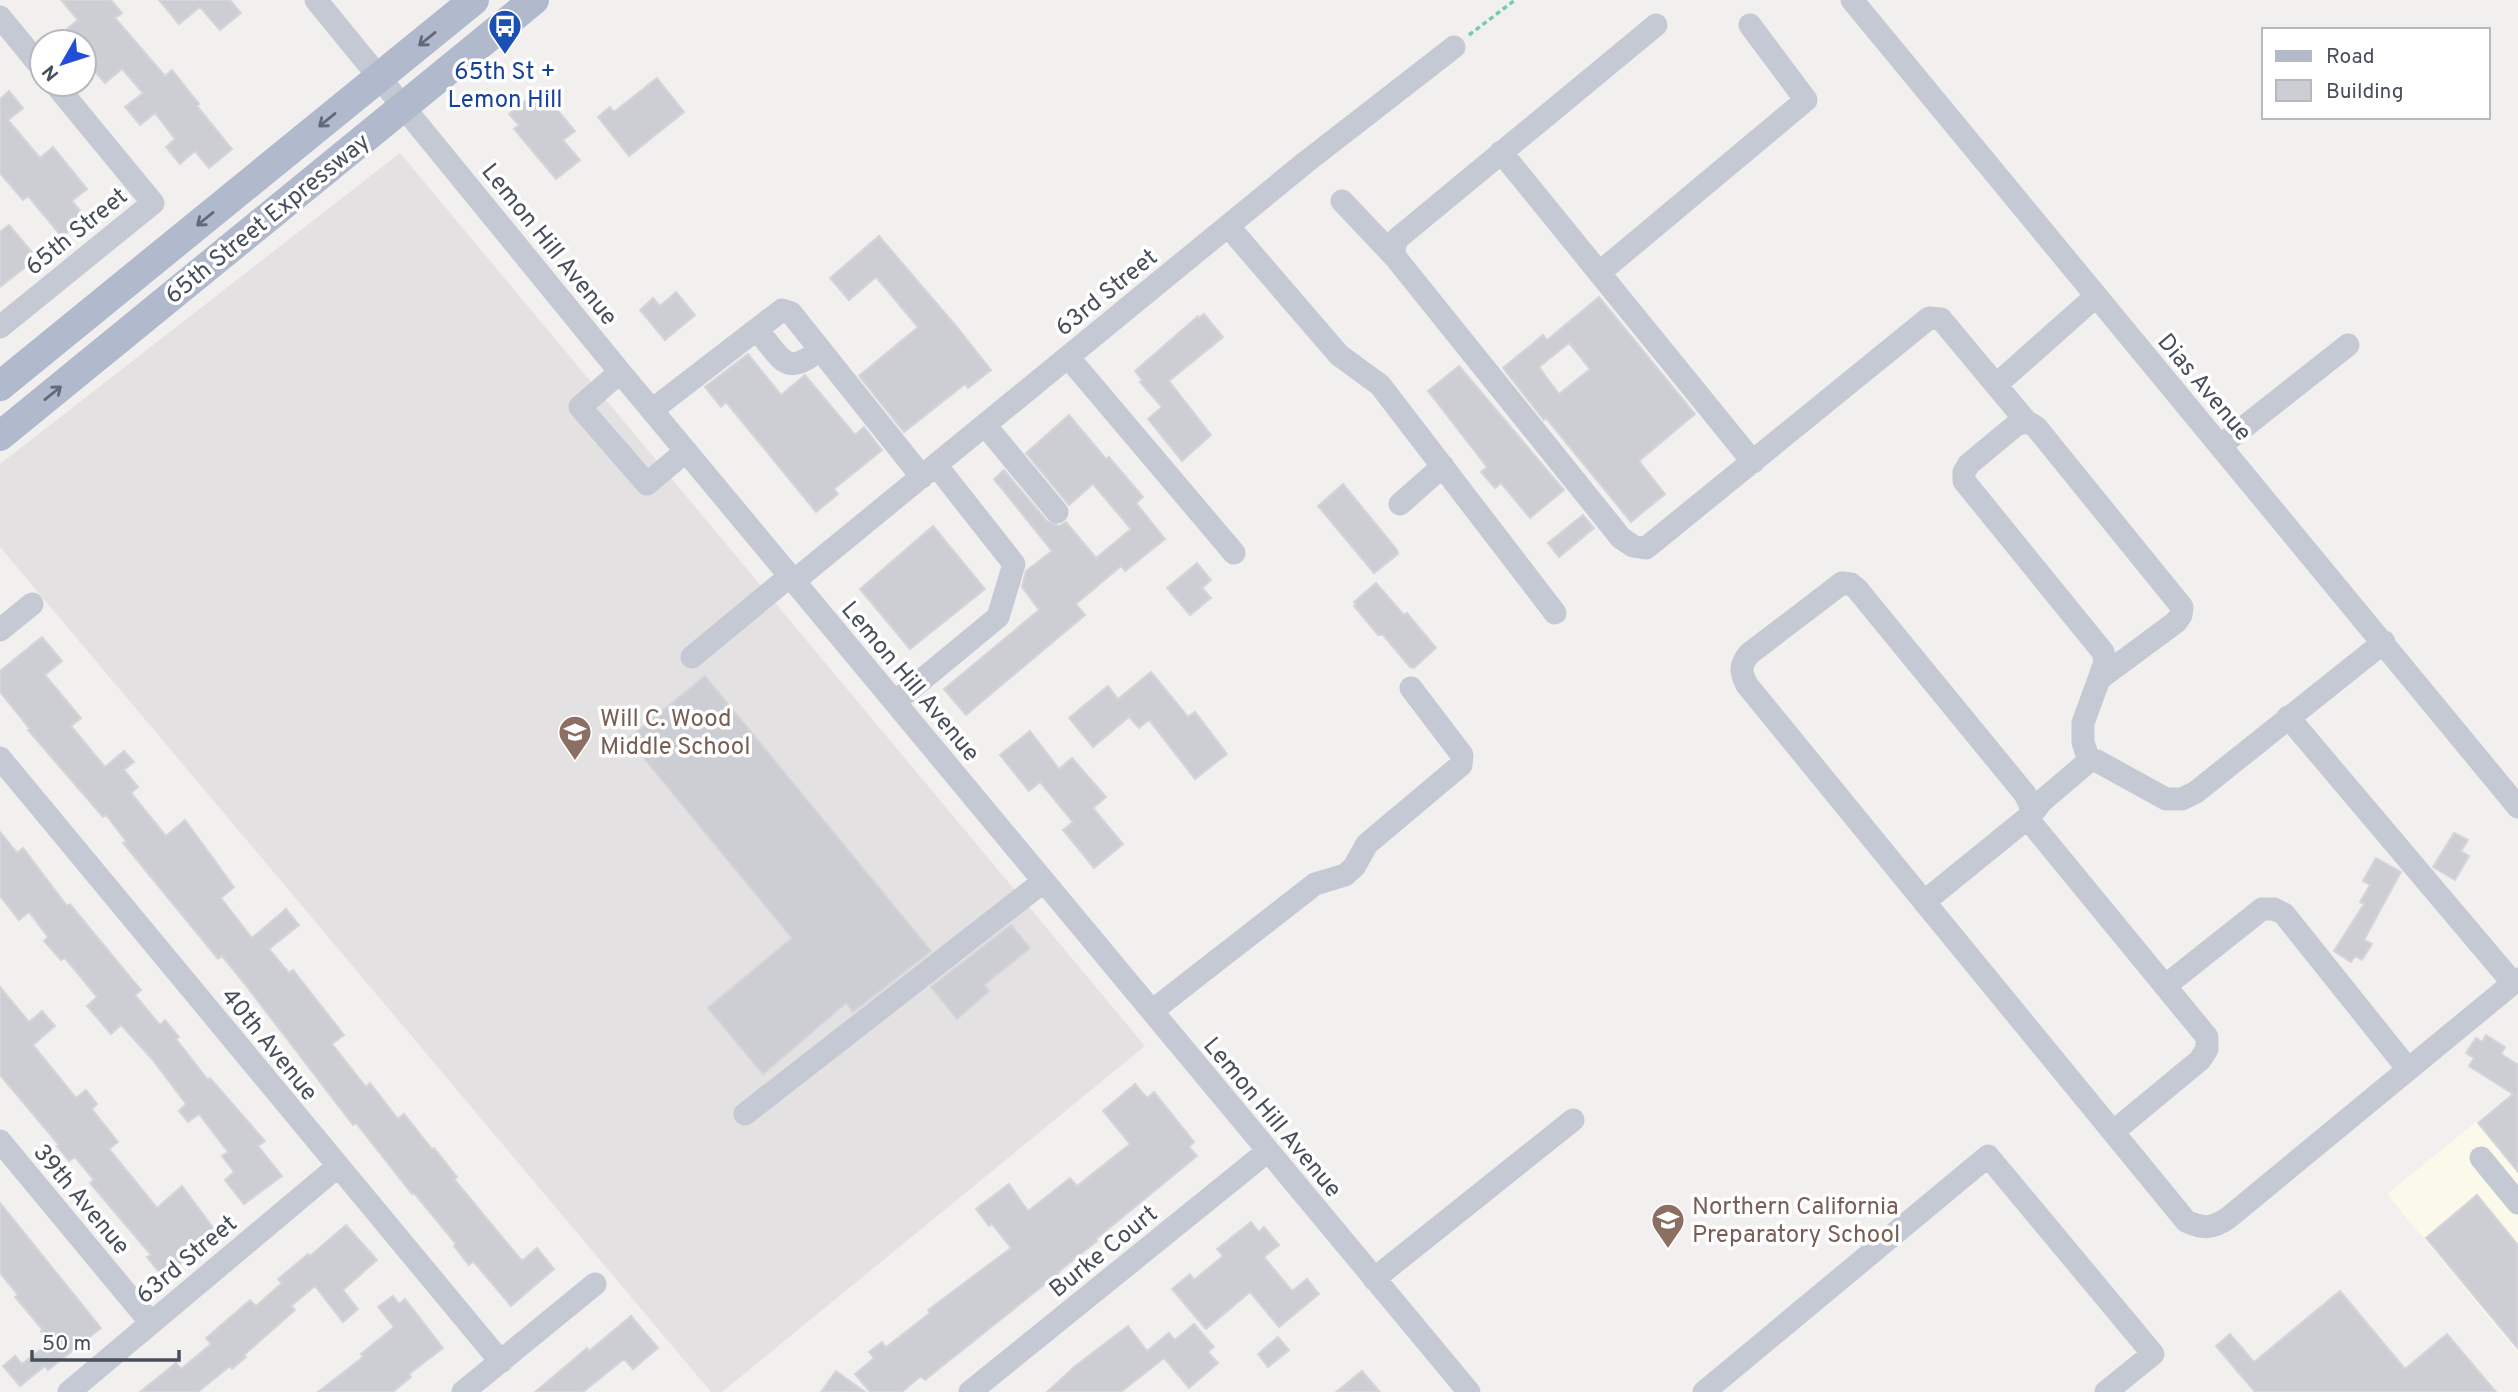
<svg xmlns="http://www.w3.org/2000/svg" width="2518" height="1392" font-family="Overpass,sans-serif">
  <rect width="100%" height="100%" fill="#f2f0ef"/>
  <path fill="#fbfaea" d="M2518,1088V1353L2387,1194Z"/>
  <path fill="#e3e1e1" d="M400,153L1145,1046L722,1392H711L0,547V464Z"/>
  <path fill="#cdced4" stroke="#d4d4da" stroke-width="2" fill-rule="evenodd" d="M61,0H111L122,13L115,18L165,76L172,70L199,104L197,106L232,149L209,168L195,151L180,164L166,147L175,139L155,113L140,125L125,107L143,93L122,69L105,83L84,59V42H72L63,32L78,20Z
    M159,0H230L241,13L220,30L200,7L179,24Z
    M657,78L684,112L629,156L598,117L610,107L614,112Z
    M540,89L575,131L563,140L580,160L556,179L514,129L519,125L509,114Z
    M9,91L23,108L8,120L40,158L53,147L87,189L72,201L85,217L62,237L28,196L23,200L0,173V99Z
    M9,225L37,258L0,287V232Z
    M879,236L956,326L991,370L968,388L965,384L904,432L859,376L918,327L876,277L849,300L830,278Z
    M676,292L695,315L665,340L640,310L653,298L660,306Z
    M1599,297L1695,414L1639,461L1665,494L1631,522L1546,418L1544,420L1503,368L1543,335L1547,340ZM1569,343L1590,369L1559,394L1539,367Z
    M1204,314L1223,337L1169,381L1211,435L1182,461L1148,419L1162,407L1140,382L1142,380L1135,371L1198,316L1199,318Z
    M748,354L781,395L805,375L855,435L864,427L882,450L834,489L838,494L816,512L726,402L721,407L705,387Z
    M1459,366L1564,490L1530,518L1501,483L1495,488L1481,472L1487,467L1428,391Z
    M1069,415L1106,459L1109,457L1143,497L1136,503L1165,539L1125,571L1121,566L1076,604L1085,615L966,715L944,689L1039,610L1022,587L1026,571L1052,551L994,479L1004,470L1047,521L1059,526L1066,522L1096,558L1131,529L1093,484L1069,505L1026,453Z
    M1343,484L1397,550L1398,554L1374,573L1318,506Z
    M1583,515L1594,528L1559,557L1548,543Z
    M933,526L985,589L910,649L860,589Z
    M1197,563L1211,580L1202,588L1211,598L1190,615L1167,588Z
    M1376,583L1404,615L1407,613L1436,648L1414,668L1410,667L1383,635H1378L1354,606L1356,604L1354,602Z
    M42,637L62,661L45,675L81,718L71,726L105,767L124,751L134,762L124,770L138,787L131,793L166,836L185,820L234,887L221,898L252,938L286,909L299,925L269,949L289,973L293,970L344,1035L332,1044L366,1087L370,1083L398,1119L404,1114L432,1149L434,1148L457,1177L454,1179L522,1261L537,1248L554,1269L511,1306L473,1261L469,1265L454,1246L456,1244L414,1193L412,1194L356,1123L353,1125L244,983L222,956L218,959L123,843L126,841L106,815L103,817L28,730L30,729L0,692V671Z
    M1151,672L1188,717L1195,712L1227,754L1195,779L1149,720L1139,728L1129,717L1093,747L1069,718L1108,686L1118,699Z
    M705,676L931,951L853,1012L846,1003L763,1074L708,1008L792,938L628,739Z
    M1030,731L1059,769L1072,758L1106,797L1093,808L1123,844L1094,868L1063,830L1073,822L1040,782L1029,791L1000,755Z
    M0,832L17,853L23,848L67,906L70,904L141,990L135,995L160,1025L165,1020L179,1037L176,1039L208,1080L210,1078L265,1141L258,1146L282,1176L244,1204L225,1180L234,1172L222,1156L228,1152L199,1114L188,1122L179,1111L186,1104L152,1059L121,1025L111,1034L87,1006L97,997L65,958L61,960L44,941L48,937L29,912L19,920L0,896Z
    M2454,833L2468,840L2461,851L2469,856L2455,880L2433,867Z
    M2376,858L2401,872L2364,940L2372,944L2362,960L2355,956L2351,962L2334,951L2364,904L2360,902L2370,885L2363,881Z
    M1011,925L1030,948L984,985L989,991L957,1019L931,987Z
    M0,987L29,1022L42,1011L55,1026L33,1045L76,1098L86,1090L97,1104L92,1109L118,1142L109,1149L157,1208L182,1186L217,1233L163,1277L147,1257L151,1255L90,1183L94,1180L75,1157L69,1161L57,1146L59,1145L0,1075Z
    M2486,1035L2505,1047L2501,1054L2518,1065V1172L2478,1123L2513,1094L2469,1066L2474,1058L2466,1053L2476,1038L2482,1042Z
    M1135,1084L1147,1098L1154,1092L1194,1142L1189,1147L1197,1156L1096,1239L1097,1241L1058,1272L1059,1273L925,1380L921,1376L902,1392H870L855,1374L874,1358L869,1352L882,1342L886,1347L930,1313L928,1310L1011,1248L992,1224L989,1226L976,1209L1009,1184L1028,1211L1070,1178L1077,1186L1130,1144L1103,1111Z
    M2477,1195L2518,1245V1349L2426,1238Z
    M0,1203L101,1328L48,1370L45,1366L20,1386L3,1366L15,1356L22,1364L50,1342L41,1331L43,1330L15,1297L18,1295L0,1273Z
    M1251,1222L1259,1232L1264,1227L1279,1245L1264,1257L1292,1291L1307,1279L1319,1294L1279,1327L1250,1292L1206,1329L1172,1289L1190,1274L1194,1280L1223,1256L1217,1249Z
    M346,1225L377,1260L343,1290L358,1309L343,1322L315,1286L291,1306L295,1310L244,1355L246,1357L232,1369L230,1366L198,1392H140L176,1363L181,1369L211,1344L206,1338L250,1300L256,1306L282,1283L278,1279L308,1254L310,1256Z
    M2340,1291L2405,1369L2447,1334L2496,1392H2255L2216,1346L2230,1334L2254,1362Z
    M393,1296L399,1304L405,1299L443,1348L409,1374L411,1377L393,1392H318L363,1357L361,1354L394,1327L378,1307Z
    M631,1316L658,1348L633,1369L624,1359L583,1392H535L587,1348L589,1351Z
    M1194,1324L1214,1347L1208,1352L1218,1363L1189,1388L1164,1358L1121,1392H1047L1074,1367L1128,1326L1147,1351L1169,1333L1175,1340Z
    M1278,1337L1289,1350L1268,1367L1258,1354Z
    M836,1371L865,1392H821Z
    M1362,1371L1380,1392H1336Z"/>
  <g fill="none" stroke-linecap="round" stroke-linejoin="round">
    <path stroke="#7bc9b2" stroke-width="3.5" stroke-dasharray="5 3.5" stroke-linecap="butt" d="M1469,35L1515,0"/>
    <path stroke="#c4c9d3" stroke-width="23" d="M316,0L620,372L1469,1392
      M1852,0L2518,807
      M0,17L42,68
      M1656,25L1397,239L1394,248L1395,257L1621,538L1633,546L1646,548L1929,318L1941,319L2026,421
      M1501,152L1753,462
      M1342,201L1395,257
      M1228,226L1339,355L1380,385L1555,613
      M1599,273L1806,100L1750,25
      M0,327L153,203L55,84
      M757,330C782,358 785,379 820,349
      M1068,357L1234,553
      M620,372L580,407L647,484L686,451
      M1996,385L2095,297
      M652,410L782,310L791,313L922,477
      M985,425L1057,512
      M2220,446L2348,345
      M1400,504L1443,466
      M794,581L1306,162L1454,47
      M0,630L32,604
      M692,657L790,576
      M895,702L998,617L1014,564L936,465
      M2288,717L2513,983
      M0,758L501,1362
      M2089,761L2083,742V723L2099,679L2176,622L2181,615L2182,607L2036,427L2026,421L2016,425L1969,464L1964,472V481L2103,652L2105,662L2099,679
      M1924,902L2031,815L2042,801L2089,761H2097L2166,799H2182L2196,792L2384,642
      M2165,986L2262,909H2274L2284,914L2408,1069
      M1152,1011L1315,884L1345,875L1354,867L1367,844L1461,765L1462,755L1411,688
      M745,1114L1044,881
      M2113,1132L2200,1060L2207,1049V1037L2032,824L2030,804L2025,794L1857,589L1851,584L1842,583L1749,654C1740,665 1740,672 1747,685C1893,864 2039,1042 2186,1221C2203,1229 2212,1229 2228,1218L2518,979
      M0,1141L151,1323
      M2481,1158L2518,1203
      M1374,1279L1573,1120
      M69,1392L337,1167
      M463,1392L595,1284
      M970,1392L1268,1151
      M1704,1392L1988,1156L2153,1354L2106,1392"/>
    <path stroke="#b1b9cc" stroke-width="30" d="M0,386L474,0
      M0,436L534,0"/>
  </g>
  <defs><path id="oneway-shaft" d="M-6 0H5M1.5-3L5.5 0L1.5 3" fill="none" stroke-width="1.6" stroke-linecap="round" stroke-linejoin="round" transform="scale(1.75)"/></defs>
  <g stroke="#626a78">
    <use href="#oneway-shaft" transform="translate(427 39) rotate(141)"/>
    <use href="#oneway-shaft" transform="translate(327 120) rotate(141)"/>
    <use href="#oneway-shaft" transform="translate(205 219) rotate(141)"/>
    <use href="#oneway-shaft" transform="translate(53 393) rotate(-39)"/>
  </g>
  <defs>
    <symbol id="bus-pin" viewBox="-11 -11 22 30"><path d="M0 17L-7.5 6A9.5 9.5 0 1 1 7.5 6Z" fill="#1a4fb4" stroke="#fff"/><path d="M-5-6H5V4H4V6H2V4H-2V6H-4V4H-5ZM-3.5-4V0h7V-4ZM-3.5 1.2v1.5H-2V1.2ZM2 1.2v1.5H3.5V1.2Z" fill="#fff"/></symbol>
    <symbol id="school-pin" viewBox="-11 -11 22 30"><path d="M0 17L-7.5 6A9.5 9.5 0 1 1 7.5 6Z" fill="#8d6e63" stroke="#fff"/><path d="M0-5L7-2L0 1L-7-2ZM-4 1L0 2.5L4 1V4Q0 6-4 4Z" fill="#fff"/></symbol>
  </defs>
  <g fill-rule="evenodd">
    <use href="#bus-pin" x="486" y="7" width="38" height="52"/>
    <use href="#school-pin" x="556" y="713" width="38" height="52"/>
    <use href="#school-pin" x="1649" y="1201" width="38" height="52"/>
  </g>
  <g text-anchor="middle" stroke-width="7" stroke-linejoin="round" paint-order="stroke">
    <g font-size="24" fill="#164399" stroke="#fff">
      <text x="505" y="79">65th St +<tspan x="505" dy="28">Lemon Hill</tspan></text>
    </g>
    <g font-size="24" fill="#484f5c" stroke="#fff">
      <text transform="translate(267 218) rotate(-39)" y="8">65th Street Expressway</text>
      <text transform="translate(76 231) rotate(-39)" y="8">65th Street</text>
      <text transform="translate(550 244) rotate(51)" y="8">Lemon Hill Avenue</text>
      <text transform="translate(1106 292) rotate(-39)" y="8">63rd Street</text>
      <text transform="translate(2205 387) rotate(50)" y="8">Dias Avenue</text>
      <text transform="translate(911 681) rotate(50)" y="8">Lemon Hill Avenue</text>
      <text transform="translate(270 1044) rotate(51)" y="8">40th Avenue</text>
      <text transform="translate(1273 1117) rotate(50)" y="8">Lemon Hill Avenue</text>
      <text transform="translate(82 1199) rotate(50)" y="8">39th Avenue</text>
      <text transform="translate(1103 1251) rotate(-39)" y="8">Burke Court</text>
      <text transform="translate(186 1259) rotate(-40)" y="8">63rd Street</text>
    </g>
    <g font-size="24" fill="#785e54" stroke="#fff" text-anchor="start">
      <text x="600" y="726">Will C. Wood<tspan x="600" dy="28">Middle School</tspan></text>
      <text x="1692" y="1214">Northern California<tspan x="1692" dy="28">Preparatory School</tspan></text>
    </g>
  </g>
  <rect x="2262" y="28" width="228" height="91" fill="#ffffff" stroke="#b6b9be" stroke-width="2"/>
  <rect x="2276" y="51" width="35" height="10" fill="#b1b9cc" stroke="#b6b9be" stroke-width="2"/>
  <text x="2326" y="63" font-size="21" fill="#484f5c">Road</text>
  <rect x="2276" y="80" width="35" height="21" fill="#cdced4" stroke="#b6b9be" stroke-width="2"/>
  <text x="2326" y="98" font-size="21" fill="#484f5c">Building</text>
  <g transform="translate(63 63) rotate(231)"><circle r="33" fill="#ffffff" stroke="#b6b9be" stroke-width="2"/>
  <path d="M0-5L12 26L0 18L-12 26Z" fill="#244dd7"/>
  <text y="-10" font-size="19" font-weight="bold" text-anchor="middle" fill="#484f5c">N</text>
  </g>
  <path d="M32 1350v10h147v-10" fill="none" stroke="#484f5c" stroke-width="3.5"/>
  <text x="42" y="1350" font-size="21" fill="#484f5c" stroke="#ffffff" stroke-width="5" paint-order="stroke">50 m</text>
</svg>
